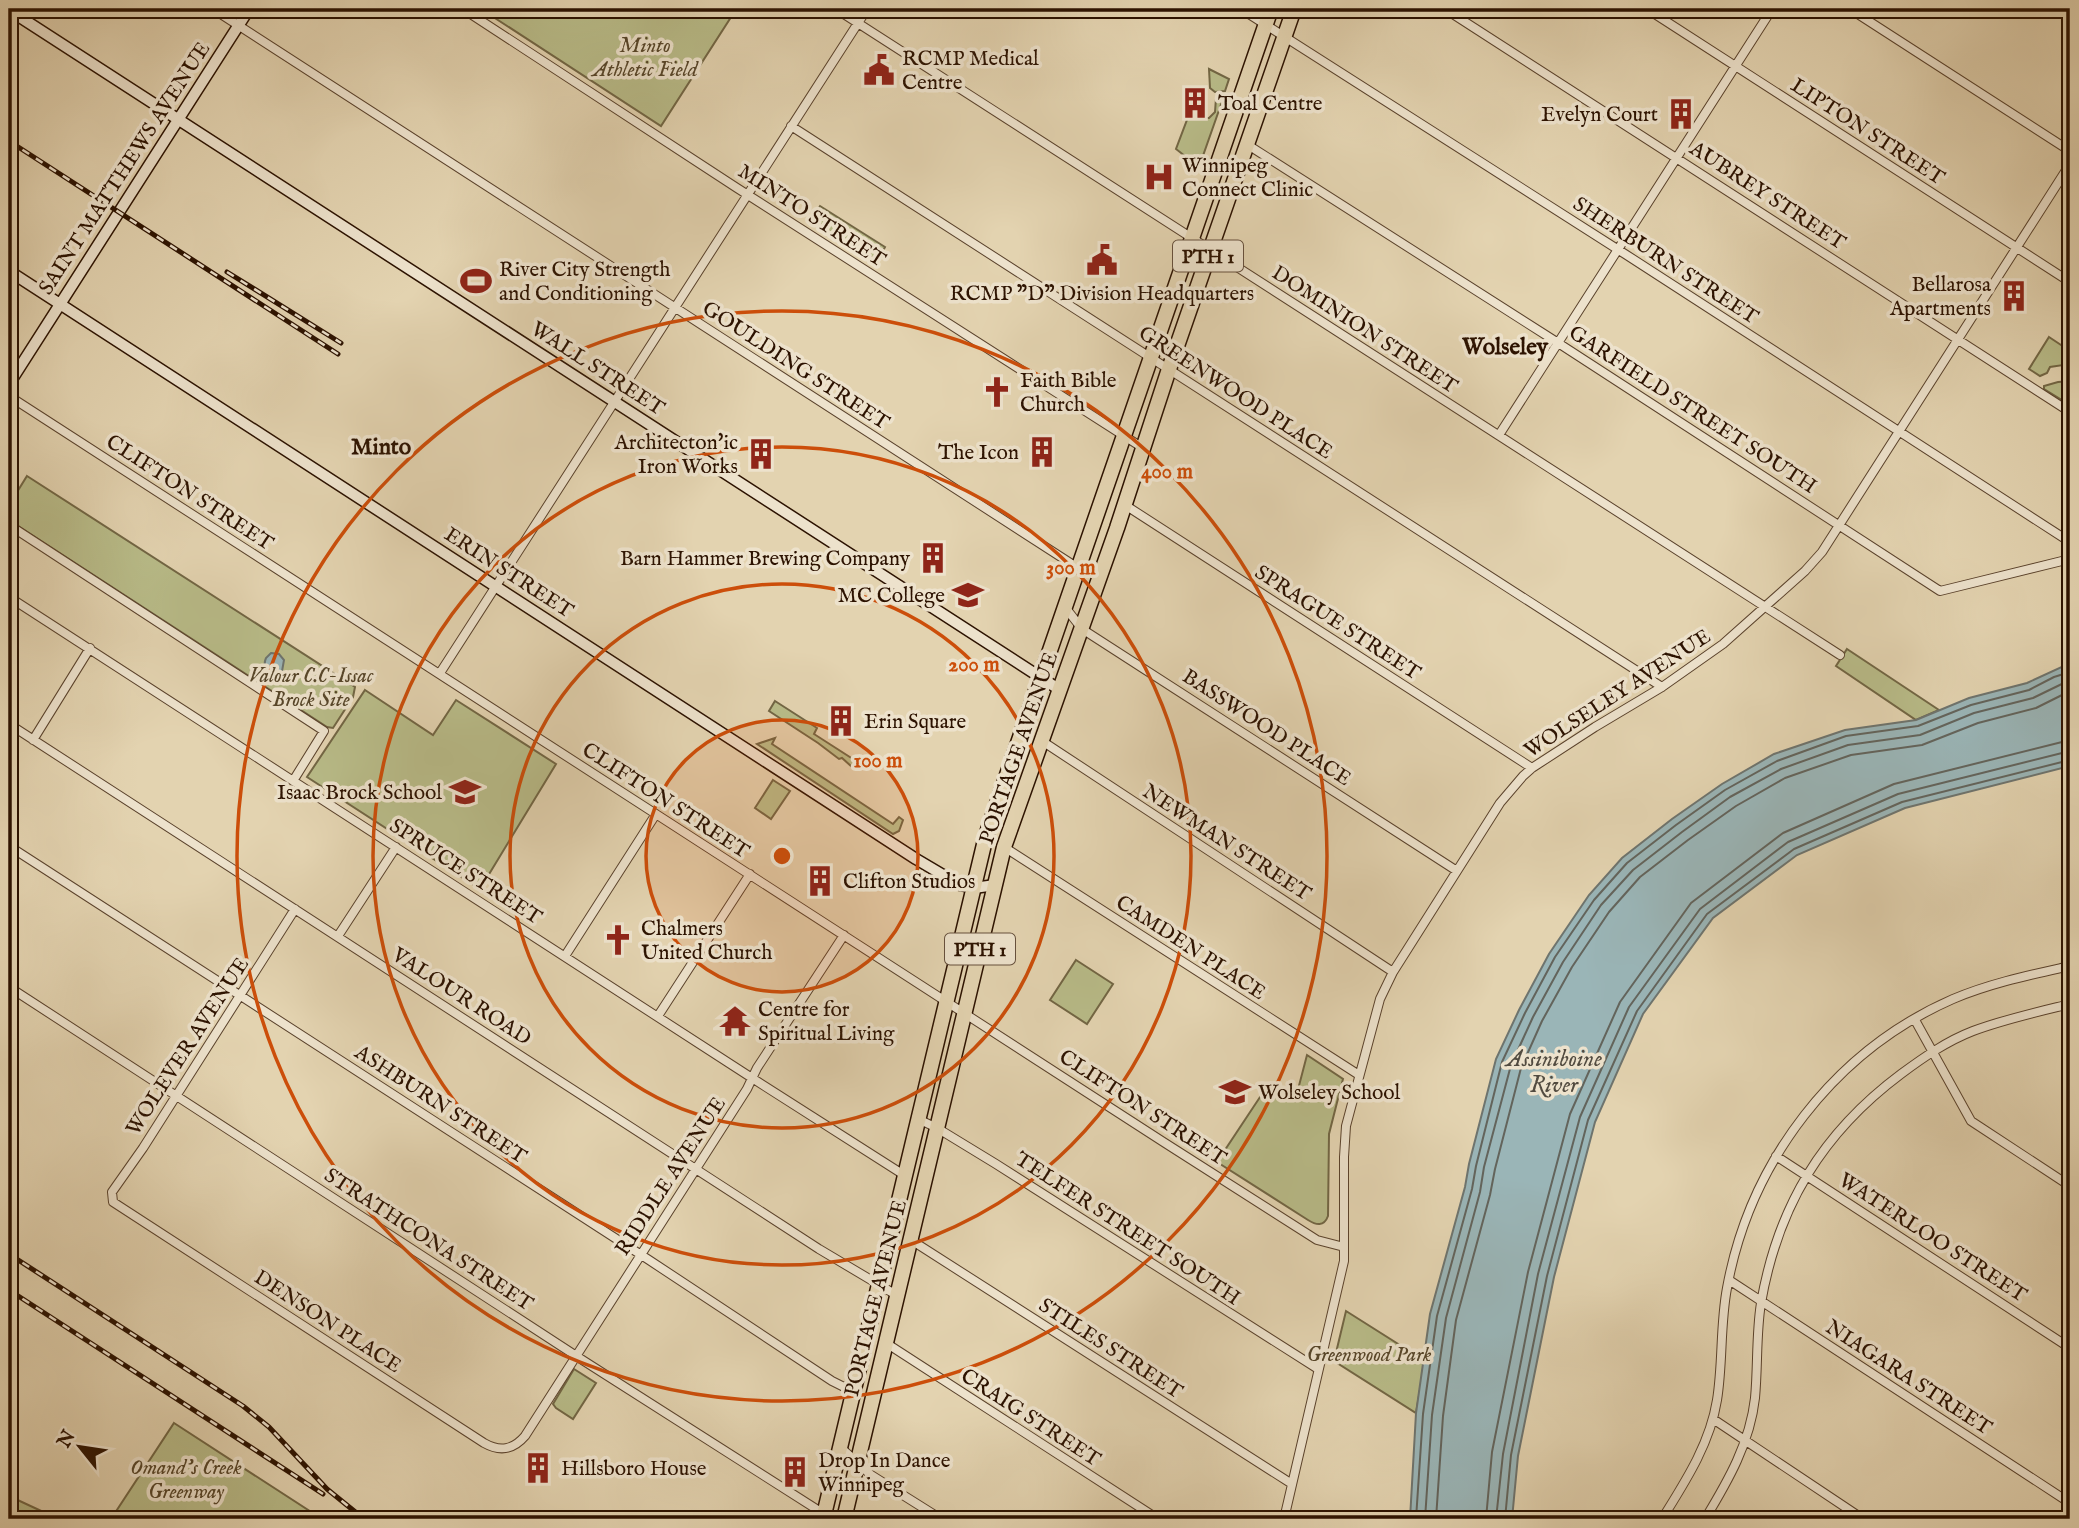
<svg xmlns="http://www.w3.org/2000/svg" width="2079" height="1528" font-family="'IM FELL English',serif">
  <rect width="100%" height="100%" fill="#e3d3b0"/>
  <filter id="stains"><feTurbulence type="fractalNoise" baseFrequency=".00286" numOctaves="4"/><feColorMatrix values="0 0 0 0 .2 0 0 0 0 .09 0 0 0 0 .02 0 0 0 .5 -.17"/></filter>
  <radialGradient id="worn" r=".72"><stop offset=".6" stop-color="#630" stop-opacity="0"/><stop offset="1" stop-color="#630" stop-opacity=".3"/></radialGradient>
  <path fill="#b8bb88" stroke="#726644" stroke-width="2" d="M481,9H725L733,14L661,126Z
    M1209,69L1229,79L1225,91L1215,92L1210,88Z
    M1221,95L1224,96L1199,167L1176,149L1190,112L1194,118H1209L1215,112L1216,98Z
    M820,206L885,247L877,261L811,220Z
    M2049,337L2070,351V370L2065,371L2063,365L2050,367L2047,373L2040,376L2029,369Z
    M2070,381V405L2044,389V386L2058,382Z
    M27,476L355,687L353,697L333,728L327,727L9,520V505Z
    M1847,649L1939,710L1916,720L1836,666Z
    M365,690L433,735L456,700L556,764L480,889L307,777Z
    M775,701L817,728L814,734L856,761L852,767L842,758L839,759L818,743L769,711Z
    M775,738L772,744L893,824L899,817L903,820L899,831L893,834L757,744Z
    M773,780L790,791L771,819L755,808Z
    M1076,960L1113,984L1087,1024L1050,1000Z
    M1307,1055L1343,1079L1329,1134L1328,1216C1324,1227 1316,1225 1308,1220L1217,1162L1268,1085L1295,1101Z
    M1346,1311L1425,1361L1416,1413L1334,1361Z
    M574,1369L596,1383L573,1419L556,1408L553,1404Z
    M174,1423L322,1519H111Z
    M9,1496L52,1516L65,1519H9Z"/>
  <path fill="#9ab5b7" stroke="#6e746e" stroke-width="2" d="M271,653L279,654L284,660L281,677L277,681C268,677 262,667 266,658Z
    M2066,665H2070V766L1905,808L1797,855L1713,918L1643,1014L1595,1122L1554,1277L1518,1456L1512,1519H1410L1416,1413L1430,1314L1465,1187L1469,1164L1496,1059L1519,1010L1549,954L1589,895L1622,858L1672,819L1722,784L1774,754L1845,730L1916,720L1969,698L2027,683Z"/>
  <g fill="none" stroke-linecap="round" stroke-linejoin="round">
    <path stroke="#63645c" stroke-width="2" d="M1416,1519L1423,1414L1437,1316L1472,1189L1476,1166L1502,1062L1525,1013L1555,957L1594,900L1627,863L1676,825L1725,790L1777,761L1846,736L1918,726L1971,705L2029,690L2054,677L2070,672
      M1425,1519L1432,1415L1446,1318L1480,1192L1484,1167L1511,1065L1533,1017L1563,962L1601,905L1633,870L1682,832L1730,797L1781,769L1848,745L1920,735L1974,713L2033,698L2070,680
      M1436,1519L1443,1416L1456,1320L1490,1195L1495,1169L1521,1068L1542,1021L1572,967L1609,912L1640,877L1688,840L1736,806L1785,778L1851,755L1922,745L1978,723L2036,708L2070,691
      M1486,1519L1492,1452L1528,1272L1570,1114L1620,1002L1691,903L1783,833L1894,784L2070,740
      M1496,1519L1503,1454L1538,1274L1580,1117L1629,1007L1700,909L1788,842L1898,794L2070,751
      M1505,1519L1511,1455L1547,1276L1588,1120L1637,1011L1707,914L1794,849L1902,802L2070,760"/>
    <defs>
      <path id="street" d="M213,9L1078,568
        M463,9L737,188L1143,448
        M836,9L1840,655
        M1241,9L1625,254L2070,542
        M1445,9L2070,412
        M1647,9L2070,282
        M1850,9L2070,151
        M2056,9L2070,18
        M791,126L1662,687
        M1248,145L1552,339L1940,591L2070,559
        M9,396L1165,1143L1317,1240L1344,1247
        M1499,435L1772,9
        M1125,505L1532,768
        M9,525L324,731L293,781
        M9,597L752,1078L904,1175
        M1065,607L1082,629L1457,871
        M440,673L867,9
        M9,724L819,1249L898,1296
        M33,740L90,648
        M1042,741L1393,972
        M9,846L649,1260L832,1381L854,1392
        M1004,847L1359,1075
        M295,909L143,1148L112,1192L113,1202L484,1443C500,1452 513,1450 525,1436L747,1089L757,1068L844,935
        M338,936L396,847
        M565,956L656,814
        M9,987L584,1361L832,1519
        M658,1016L750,874
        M1915,1020L1971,1121L2070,1186
        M918,1119L937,1128L996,1164L1318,1369
        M1776,1156L2070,1348
        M911,1240L1292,1484
        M1729,1280L2070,1503
        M886,1343L1158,1519
        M1713,1419L1863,1519
        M840,1447L871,1475L941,1519
        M1284,1519L1344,1261V1157L1346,1126L1380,999L1393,972L1500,803L1523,776L1532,768L1595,727L1662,687L1723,644L1805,571L1822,552L2070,164
        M1662,1519C1685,1482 1710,1444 1717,1400C1723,1363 1720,1325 1727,1288C1750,1162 1834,1051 1953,999C1991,983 2030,975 2070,966
        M1705,1519C1728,1481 1750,1443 1755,1398C1758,1366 1756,1334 1761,1303C1778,1206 1822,1133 1901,1074C1924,1057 1947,1041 1973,1031C2005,1019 2037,1012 2070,1004"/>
      <path id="secondary" d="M9,10L1060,690
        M9,271L916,859L960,885L974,888L995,885
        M9,384L249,9"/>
      <path id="highway" d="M823,1519L986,836L1271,9
        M844,1519L1004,847L1117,528L1169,369L1294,9"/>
    </defs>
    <use href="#street" stroke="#5a422c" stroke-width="10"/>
    <use href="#secondary" stroke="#2c1200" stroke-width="13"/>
    <use href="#highway" stroke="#2c1200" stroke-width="17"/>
    <use href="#street" stroke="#ede2cc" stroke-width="8"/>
    <use href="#secondary" stroke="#ede2cc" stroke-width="10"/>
    <use href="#highway" stroke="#e3d3b0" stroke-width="14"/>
    <defs>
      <path id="rail" d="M9,141L338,354
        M227,272L341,343
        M9,1254L243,1406L269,1427L327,1489L364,1519
        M9,1290L323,1494"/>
    </defs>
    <use href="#rail" stroke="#2c1200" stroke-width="5"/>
    <use href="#rail" stroke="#ede2cc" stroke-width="2.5" stroke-dasharray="8" stroke-linecap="butt"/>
  </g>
  <circle cx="782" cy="856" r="136" fill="#cc4e0a" fill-opacity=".12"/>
  <g fill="none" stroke="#cc4e0a" stroke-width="3.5">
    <circle cx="782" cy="856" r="136"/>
    <circle cx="782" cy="856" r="272"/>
    <circle cx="782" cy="856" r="409"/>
    <circle cx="782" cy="856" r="545"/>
  </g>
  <defs>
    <symbol id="civic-bare" viewBox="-9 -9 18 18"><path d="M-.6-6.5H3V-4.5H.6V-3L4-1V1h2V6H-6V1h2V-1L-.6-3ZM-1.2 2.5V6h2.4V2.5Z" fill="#8f2418" stroke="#ede2cc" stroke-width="2.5" paint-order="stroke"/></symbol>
    <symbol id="building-bare" viewBox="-9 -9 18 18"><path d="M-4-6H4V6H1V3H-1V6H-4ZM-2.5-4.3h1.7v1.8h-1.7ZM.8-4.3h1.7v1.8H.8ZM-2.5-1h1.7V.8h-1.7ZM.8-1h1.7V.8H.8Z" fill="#8f2418" stroke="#ede2cc" stroke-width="2.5" paint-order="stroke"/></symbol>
    <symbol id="hospital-bare" viewBox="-9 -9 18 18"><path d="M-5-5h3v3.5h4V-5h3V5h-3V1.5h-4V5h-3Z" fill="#8f2418" stroke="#ede2cc" stroke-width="2.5" paint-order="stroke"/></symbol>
    <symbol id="stadium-bare" viewBox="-9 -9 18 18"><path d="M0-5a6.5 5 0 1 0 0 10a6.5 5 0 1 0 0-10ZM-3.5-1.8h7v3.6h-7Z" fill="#8f2418" stroke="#ede2cc" stroke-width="2.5" paint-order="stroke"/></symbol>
    <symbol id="church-bare" viewBox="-9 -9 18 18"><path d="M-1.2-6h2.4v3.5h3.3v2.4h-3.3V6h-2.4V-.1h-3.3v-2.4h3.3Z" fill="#8f2418" stroke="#ede2cc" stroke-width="2.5" paint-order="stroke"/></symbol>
    <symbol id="university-bare" viewBox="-9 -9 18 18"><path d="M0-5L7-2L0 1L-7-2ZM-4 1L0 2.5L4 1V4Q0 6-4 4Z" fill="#8f2418" stroke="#ede2cc" stroke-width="2.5" paint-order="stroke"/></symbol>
    <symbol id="school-bare" viewBox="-9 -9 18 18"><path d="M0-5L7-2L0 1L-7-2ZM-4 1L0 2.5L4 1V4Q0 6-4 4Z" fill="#8f2418" stroke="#ede2cc" stroke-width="2.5" paint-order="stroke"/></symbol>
    <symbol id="temple-bare" viewBox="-9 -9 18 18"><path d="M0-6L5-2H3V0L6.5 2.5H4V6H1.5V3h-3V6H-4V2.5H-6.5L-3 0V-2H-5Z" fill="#8f2418" stroke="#ede2cc" stroke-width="2.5" paint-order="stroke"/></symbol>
  </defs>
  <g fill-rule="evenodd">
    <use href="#civic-bare" x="857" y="48" width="44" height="44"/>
    <use href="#building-bare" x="1173" y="81" width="44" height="44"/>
    <use href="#building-bare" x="1659" y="92" width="44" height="44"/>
    <use href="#hospital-bare" x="1137" y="155" width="44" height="44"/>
    <use href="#civic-bare" x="1080" y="238" width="44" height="44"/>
    <use href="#stadium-bare" x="454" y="259" width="44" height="44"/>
    <use href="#building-bare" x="1992" y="274" width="44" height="44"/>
    <use href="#church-bare" x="975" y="370" width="44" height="44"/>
    <use href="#building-bare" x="1020" y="430" width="44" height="44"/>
    <use href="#building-bare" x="739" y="432" width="44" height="44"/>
    <use href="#building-bare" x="911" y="536" width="44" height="44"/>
    <use href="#university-bare" x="946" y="573" width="44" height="44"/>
    <use href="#building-bare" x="819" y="699" width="44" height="44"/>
    <use href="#school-bare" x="443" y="770" width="44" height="44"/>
    <use href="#building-bare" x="798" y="859" width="44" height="44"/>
    <use href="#church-bare" x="596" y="918" width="44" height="44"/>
    <use href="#temple-bare" x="713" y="999" width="44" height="44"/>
    <use href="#school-bare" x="1213" y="1070" width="44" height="44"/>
    <use href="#building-bare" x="516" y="1446" width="44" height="44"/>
    <use href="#building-bare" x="773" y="1450" width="44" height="44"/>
  </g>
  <g text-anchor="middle" stroke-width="7" stroke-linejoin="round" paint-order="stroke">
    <g fill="#ede2cc" stroke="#66503d" stroke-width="2">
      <rect x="1173" y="240.5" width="70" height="31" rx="5"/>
      <rect x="945" y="933.5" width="70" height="31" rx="5"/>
    </g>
    <g font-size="19" font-weight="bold" fill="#2c1200">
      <text x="1208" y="263">PTH 1</text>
      <text x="980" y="956">PTH 1</text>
    </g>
    <g font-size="21" font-style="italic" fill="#564529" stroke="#ede2cc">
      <text x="645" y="52">Minto<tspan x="645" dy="24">Athletic Field</tspan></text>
      <text x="311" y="682">Valour C.C-Issac<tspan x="311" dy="24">Brock Site</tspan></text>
      <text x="1369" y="1361">Greenwood Park</text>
      <text x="186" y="1474">Omand's Creek<tspan x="186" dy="24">Greenway</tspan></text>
    </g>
    <g font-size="21" fill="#2c1200" stroke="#ede2cc" text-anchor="start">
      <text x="902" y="65">RCMP Medical<tspan x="902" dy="24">Centre</tspan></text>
      <text x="1218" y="110">Toal Centre</text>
      <text x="1658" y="121" text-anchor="end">Evelyn Court</text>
      <text x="1182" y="172">Winnipeg<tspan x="1182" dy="24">Connect Clinic</tspan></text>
      <text x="499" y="276">River City Strength<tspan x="499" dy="24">and Conditioning</tspan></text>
      <text x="1991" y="291" text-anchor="end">Bellarosa<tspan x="1991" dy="24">Apartments</tspan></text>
      <text x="1102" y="300" text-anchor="middle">RCMP "D" Division Headquarters</text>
      <text x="1020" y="387">Faith Bible<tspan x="1020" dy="24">Church</tspan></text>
      <text x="738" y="449" text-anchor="end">Architecton'ic<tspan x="738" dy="24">Iron Works</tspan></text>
      <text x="1019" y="459" text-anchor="end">The Icon</text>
      <text x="910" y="565" text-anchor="end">Barn Hammer Brewing Company</text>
      <text x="945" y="602" text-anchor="end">MC College</text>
      <text x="864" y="728">Erin Square</text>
      <text x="442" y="799" text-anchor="end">Isaac Brock School</text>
      <text x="843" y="888">Clifton Studios</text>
      <text x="641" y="935">Chalmers<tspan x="641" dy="24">United Church</tspan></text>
      <text x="758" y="1016">Centre for<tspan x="758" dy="24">Spiritual Living</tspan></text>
      <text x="1258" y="1099">Wolseley School</text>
      <text x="818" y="1467">Drop In Dance<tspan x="818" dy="24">Winnipeg</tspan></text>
      <text x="561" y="1475">Hillsboro House</text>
    </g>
    <g font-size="21" fill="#2c1200" stroke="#ede2cc">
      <text transform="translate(1868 131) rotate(33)" y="7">LIPTON STREET</text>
      <text transform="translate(124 168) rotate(-57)" y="7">SAINT MATTHEWS AVENUE</text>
      <text transform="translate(1768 195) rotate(33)" y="7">AUBREY STREET</text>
      <text transform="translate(812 215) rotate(33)" y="7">MINTO STREET</text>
      <text transform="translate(1666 260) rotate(33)" y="7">SHERBURN STREET</text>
      <text transform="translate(1365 329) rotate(33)" y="7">DOMINION STREET</text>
      <text transform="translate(796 365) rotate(33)" y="7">GOULDING STREET</text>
      <text transform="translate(598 368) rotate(33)" y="7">WALL STREET</text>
      <text transform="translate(1236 392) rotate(33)" y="7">GREENWOOD PLACE</text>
      <text transform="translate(1693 409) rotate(33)" y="7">GARFIELD STREET SOUTH</text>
      <text transform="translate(190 492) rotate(33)" y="7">CLIFTON STREET</text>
      <text transform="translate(509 572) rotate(33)" y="7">ERIN STREET</text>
      <text transform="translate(1338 622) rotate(33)" y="7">SPRAGUE STREET</text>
      <text transform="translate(1617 693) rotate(-33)" y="7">WOLSELEY AVENUE</text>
      <text transform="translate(1267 727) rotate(33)" y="7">BASSWOOD PLACE</text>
      <text transform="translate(1018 748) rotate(-71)" y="7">PORTAGE AVENUE</text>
      <text transform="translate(666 800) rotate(33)" y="7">CLIFTON STREET</text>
      <text transform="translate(1227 842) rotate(33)" y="7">NEWMAN STREET</text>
      <text transform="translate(466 871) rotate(33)" y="7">SPRUCE STREET</text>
      <text transform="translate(1191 947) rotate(33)" y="7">CAMDEN PLACE</text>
      <text transform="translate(462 996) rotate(33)" y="7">VALOUR ROAD</text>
      <text transform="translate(187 1046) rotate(-57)" y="7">WOLEVER AVENUE</text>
      <text transform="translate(441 1104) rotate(33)" y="7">ASHBURN STREET</text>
      <text transform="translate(1143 1107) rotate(33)" y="7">CLIFTON STREET</text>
      <text transform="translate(670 1176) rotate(-57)" y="7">RIDDLE AVENUE</text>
      <text transform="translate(1128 1228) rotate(33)" y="7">TELFER STREET SOUTH</text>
      <text transform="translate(1933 1237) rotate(33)" y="7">WATERLOO STREET</text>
      <text transform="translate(429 1239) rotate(33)" y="7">STRATHCONA STREET</text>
      <text transform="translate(875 1298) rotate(-76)" y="7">PORTAGE AVENUE</text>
      <text transform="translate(328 1321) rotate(33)" y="7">DENSON PLACE</text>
      <text transform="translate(1111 1348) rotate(33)" y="7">STILES STREET</text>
      <text transform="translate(1909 1377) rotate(33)" y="7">NIAGARA STREET</text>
      <text transform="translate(1031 1417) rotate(33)" y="7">CRAIG STREET</text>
    </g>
    <g font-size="23" font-weight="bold" fill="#2c1200" stroke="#ede2cc">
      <text x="1505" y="354">Wolseley</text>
      <text x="381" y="454">Minto</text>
    </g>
    <g font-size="23" font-style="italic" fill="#524b40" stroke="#ede2cc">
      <text x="1554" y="1066">Assiniboine<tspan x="1554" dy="26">River</tspan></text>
    </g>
  </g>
  <circle cx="782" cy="856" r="10" fill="#cc4e0a" stroke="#ede2cc" stroke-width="3.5"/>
  <g font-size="21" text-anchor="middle" font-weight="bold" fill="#cc4e0a" stroke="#ede2cc" stroke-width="7" stroke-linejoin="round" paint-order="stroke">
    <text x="1167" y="478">400 m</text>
    <text x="1071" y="574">300 m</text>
    <text x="974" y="671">200 m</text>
    <text x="878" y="767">100 m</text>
  </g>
  <rect width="2079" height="1528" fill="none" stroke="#e3d3b0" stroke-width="35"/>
  <rect x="10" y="10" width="2058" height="1507" fill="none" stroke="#2c1200" stroke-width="3.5"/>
  <rect x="18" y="18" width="2044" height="1493" fill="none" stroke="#2c1200" stroke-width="2"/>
  <g transform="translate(80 1447) rotate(300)" stroke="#ede2cc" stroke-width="5" paint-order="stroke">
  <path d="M0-5L12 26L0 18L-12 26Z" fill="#2c1200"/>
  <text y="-10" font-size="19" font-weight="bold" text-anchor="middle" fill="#2c1200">N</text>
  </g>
  <rect width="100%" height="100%" filter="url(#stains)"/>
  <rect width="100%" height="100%" fill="url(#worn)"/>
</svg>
